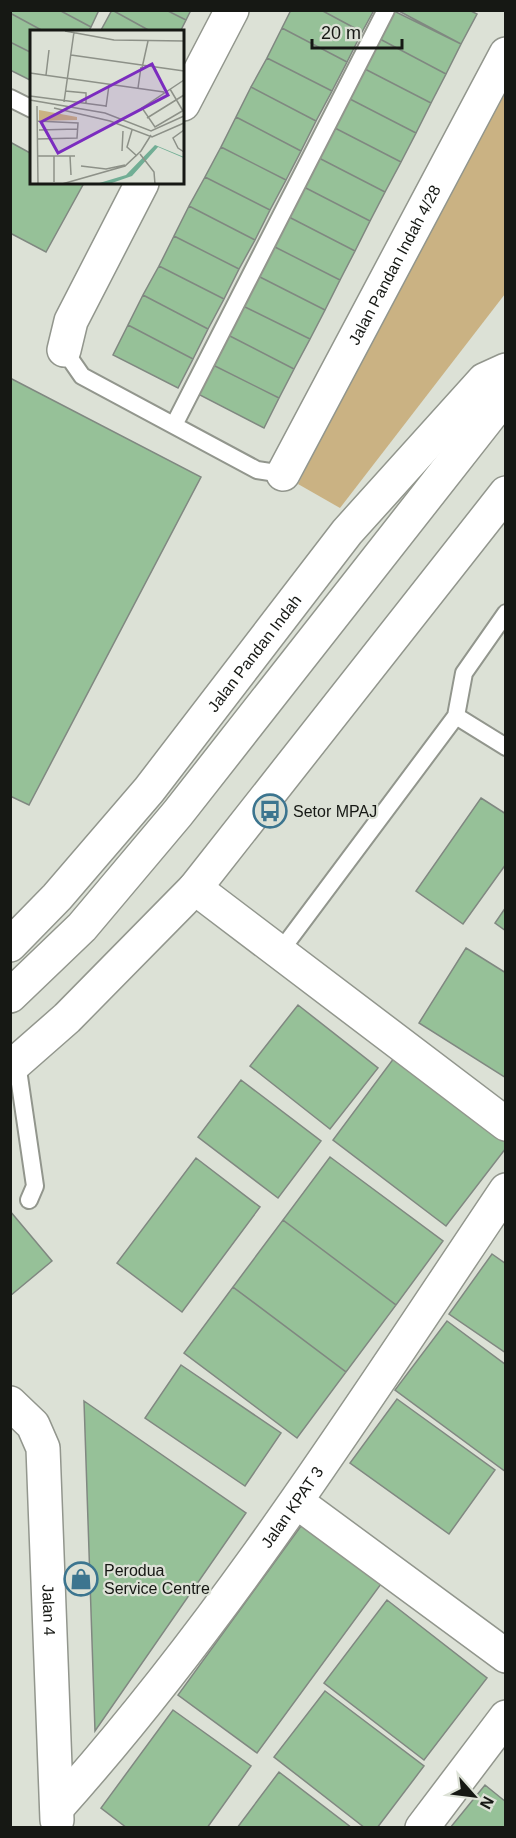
<svg xmlns="http://www.w3.org/2000/svg" width="516" height="1838" font-family="Arial,sans-serif">
  <rect width="100%" height="100%" fill="#dce1d6"/>
  <path fill="#cab283" d="M505,77V294L340,508L298,484Z"/>
  <path fill="#96c198" stroke="#808881" stroke-width="1.5" d="M10,10H59L91,27L88,32H45L10,13Z
    M59,10H99L91,27Z
    M112,10H166L186,20L180,32H152Z
    M112,10L152,32H100Z
    M166,10H191L186,20Z
    M291,10H321L362,32L347,62L282,28Z
    M321,10H374L362,32Z
    M392,10L461,44L446,74L378,38Z
    M397,10H469L477,14L461,44Z
    M10,13L45,32H32V53L10,42Z
    M282,28L347,62L332,91L267,58Z
    M378,38L446,74L431,103L363,68Z
    M10,42L32,53V81L10,70Z
    M267,58L332,91L316,121L251,87Z
    M363,68L431,103L416,133L348,98Z
    M251,87L316,121L301,151L236,117Z
    M348,98L416,133L401,162L333,127Z
    M236,117L301,151L286,180L221,147Z
    M333,127L401,162L385,192L317,157Z
    M10,142L32,154V183H84L46,252L10,233Z
    M221,147L286,180L270,210L205,177Z
    M317,157L385,192L370,221L302,186Z
    M205,177L270,210L255,240L189,206Z
    M302,186L370,221L355,251L287,216Z
    M189,206L255,240L239,269L174,236Z
    M287,216L355,251L340,280L271,245Z
    M174,236L239,269L224,299L159,266Z
    M271,245L340,280L325,310L256,275Z
    M159,266L224,299L208,329L143,295Z
    M256,275L325,310L310,339L241,305Z
    M143,295L208,329L193,359L128,325Z
    M241,305L310,339L294,369L226,334Z
    M128,325L193,359L178,388L113,355Z
    M226,334L294,369L279,398L211,364Z
    M211,364L279,398L264,428L196,393Z
    M10,378L201,477L29,805L10,796Z
    M481,798L506,814V864L463,924L416,891Z
    M506,907V931L495,923Z
    M466,948L506,973V1078L419,1023Z
    M298,1005L378,1068L330,1129L250,1066Z
    M397,1054L506,1137V1148L446,1226L333,1140Z
    M241,1080L321,1141L278,1198L198,1137Z
    M330,1157L443,1241L396,1305L283,1220Z
    M196,1158L260,1207L182,1312L117,1263Z
    M10,1211L52,1261L10,1296Z
    M283,1220L396,1305L346,1372L233,1287Z
    M492,1254L506,1264V1353L449,1314Z
    M233,1287L346,1372L297,1438L184,1353Z
    M447,1321L506,1365V1472L395,1390Z
    M181,1365L281,1433L245,1486L145,1418Z
    M397,1399L495,1470L449,1534L350,1463Z
    M84,1401L246,1513L95,1731Z
    M301,1526L381,1584L257,1753L178,1695Z
    M387,1600L487,1678L424,1760L324,1683Z
    M325,1691L424,1766L377,1828H365L274,1757Z
    M173,1710L251,1766L207,1828H127L101,1808Z
    M279,1772L352,1828H237Z
    M485,1785L506,1802V1828H450Z"/>
  <g fill="none" stroke-linecap="round" stroke-linejoin="round">
    <defs>
      <path id="service" d="M10,98L32,109
        M64,350L82,376L257,470L283,474
        M174,425L386,10
        M456,716L506,747
        M279,953L456,716L464,673L506,613
        M17,1063L35,1186L29,1200"/>
      <g id="minor">
        <path d="M183,104L232,10"/>
        <path d="M64,350L71,321L142,183"/>
        <path id="s1" d="M283,474L506,54"/>
        <path d="M195,888L506,1124"/>
        <path id="s2" d="M10,1403L33,1425L43,1448L57,1820"/>
        <path d="M297,1502L506,1656"/>
        <path id="s3" d="M57,1808C227,1618 364,1401 506,1190"/>
        <path d="M422,1828L506,1717"/>
      </g>
      <g id="secondary">
        <path id="s4" d="M10,945L57,897L149,790L347,532L484,380L506,370"/>
        <path d="M10,996L82,927L178,813L506,395"/>
        <path d="M10,1068L67,1018L195,888L506,493"/>
      </g>
    </defs>
    <use href="#service" stroke="#92968d" stroke-width="20"/>
    <use href="#minor" stroke="#92968d" stroke-width="36"/>
    <use href="#secondary" stroke="#92968d" stroke-width="36"/>
    <use href="#service" stroke="#fff" stroke-width="16"/>
    <use href="#minor" stroke="#fff" stroke-width="33"/>
    <use href="#secondary" stroke="#fff" stroke-width="33"/>
  </g>
  <defs>
    <symbol id="bus-ring" viewBox="-11 -11 22 22"><circle r="9.5" fill="#dce1d6" stroke="#3c758f" stroke-width="1.5"/><path d="M-5-6H5V4H4V6H2V4H-2V6H-4V4H-5ZM-3.5-4V0h7V-4ZM-3.5 1.2v1.5H-2V1.2ZM2 1.2v1.5H3.5V1.2Z" fill="#3c758f"/></symbol>
    <symbol id="shop-ring" viewBox="-11 -11 22 22"><circle r="9.5" fill="#dce1d6" stroke="#3c758f" stroke-width="1.5"/><path d="M-5-2.5h2.3a2.7 3.5 0 0 1 5.4 0H5L5.5 6h-11ZM-1.5-2.5h3a1.5 2.3 0 0 0-3 0Z" fill="#3c758f"/></symbol>
  </defs>
  <g fill-rule="evenodd">
    <use href="#bus-ring" x="251" y="792" width="38" height="38"/>
    <use href="#shop-ring" x="62" y="1560" width="38" height="38"/>
  </g>
  <g text-anchor="middle" stroke-width="4.5" stroke-linejoin="round" paint-order="stroke">
    <g font-size="16" fill="#161814" stroke="#dce1d6">
      <text dy="6" stroke="none"><textPath href="#s1" startOffset="237">Jalan Pandan Indah 4/28</textPath></text>
      <text dy="6" stroke="none"><textPath href="#s4" startOffset="381">Jalan Pandan Indah</textPath></text>
      <text dy="6" stroke="none"><textPath href="#s3" startOffset="382">Jalan KPAT 3</textPath></text>
      <text dy="6" stroke="none"><textPath href="#s2" startOffset="219">Jalan 4</textPath></text>
    </g>
    <g font-size="16" fill="#161814" stroke="#dce1d6" text-anchor="start">
      <text x="293" y="817">Setor MPAJ</text>
      <text x="104" y="1576">Perodua<tspan x="104" dy="18">Service Centre</tspan></text>
    </g>
  </g>
  <g transform="translate(30 30)">
    <rect width="154" height="154" fill="#dce1d6"/>
    <path d="M9,80L47,87V90L9,91Z" fill="#cab283"/>
    <path d="M125,115L154,127V128L128,117L102,146L79,154H66L96,145Z" fill="#71ae95"/>
    <path fill="none" stroke="#8d9188" stroke-width="1.5" d="M35,1L84,10L154,11M41,25L154,41M112,38L118,11M0,43L134,62M16,45L19,20M154,50L112,78L125,97L154,80M108,58L111,37M140,59L153,81M35,61L56,63V73M0,66L76,76M0,70L75,83L121,101L154,86M34,72L44,2M7,76L8,154M76,77L79,55M24,78L80,91L122,107L154,93M117,88L154,65M7,91L48,93L47,108L7,109M9,100L47,99M102,100L97,117L107,126M154,100L143,108L148,118L154,122M92,121L93,101M110,124L124,142L125,154M7,126H45M40,126L41,145M51,136L76,139L95,135M24,152V126M32,154L95,136L111,121L121,105"/>
    <path fill="#7b2cbf" fill-opacity="0.15" stroke="#7b2cbf" stroke-width="3" d="M122,34L138,65L28,123L11,92Z"/>
    <rect width="154" height="154" fill="none" stroke="#161814" stroke-width="3"/>
  </g>
  <rect width="516" height="1838" fill="none" stroke="#161814" stroke-width="24"/>
  <g transform="translate(474 1796) rotate(118)" stroke="#dce1d6" stroke-width="4.5" paint-order="stroke">
  <path d="M0-4.5L10 22L0 15L-10 22Z" fill="#161814"/>
  <text y="-9" font-size="16" font-weight="bold" text-anchor="middle" fill="#161814">N</text>
  </g>
  <path d="M312 39v9h90v-9" fill="none" stroke="#161814" stroke-width="3"/>
  <text x="321" y="39" font-size="18" fill="#161814" stroke="#dce1d6" stroke-width="4.5" paint-order="stroke">20 m</text>
</svg>
